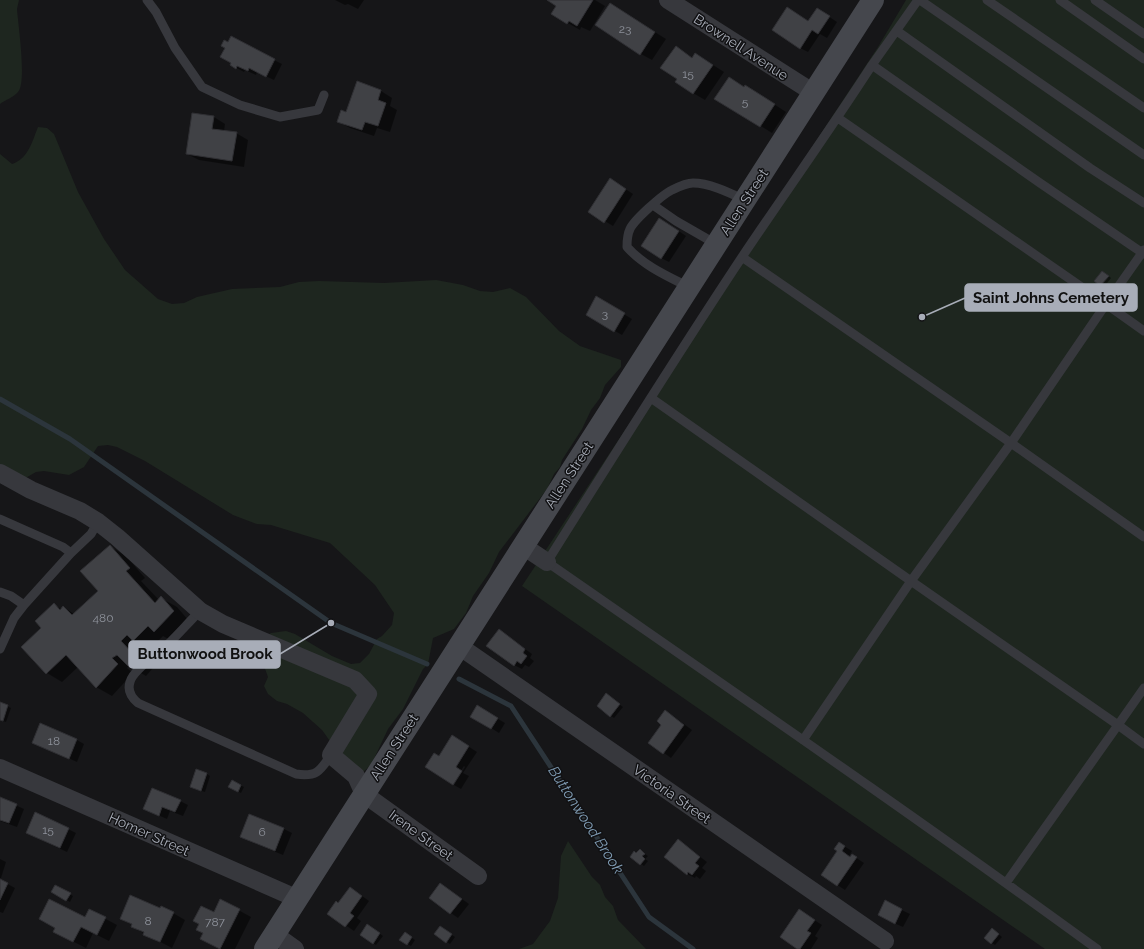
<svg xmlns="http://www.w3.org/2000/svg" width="1144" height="949" font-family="Raleway,sans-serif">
  <rect width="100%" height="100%" fill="#161618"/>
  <path fill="#1e261f" d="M0,0H19L17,9C18,24 27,82 18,92C14,97 5,100 0,104Z
    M906,0H1144V949H1045L522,586L878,47Z
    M38,127L47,128L54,134L78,192L104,239L125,270L158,299L172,304L184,303L197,297L232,289L280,287L299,282L319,281L384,283L436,280L463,285L480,291L493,292L510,288L526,297L559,331L580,346L621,360V367L605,385L600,398L591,410L582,429L562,460L560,467L554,474L547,489L499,552L489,573L473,596L466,613L454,629L433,638L428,664L423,669L403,709L388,729L371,765L354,780L335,748L322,730L303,713L287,704L277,701L268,694L264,686L268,677L263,663L259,660L256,648L263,638L271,633L286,631L295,634L332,656L351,664L360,663L369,654L377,639L382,636L392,625L394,613L375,585L330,543L271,525L257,524L233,515L145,461L117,447L108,445L98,446L84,467L69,475L44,471L36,472L22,480L0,473V154L12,164C28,159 32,142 38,127Z
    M568,841L592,877L600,885L605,897L613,906L618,920L646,949H519L533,944L550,921L558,898L561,856Z"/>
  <path fill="#0007" d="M335,0H364L358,9L348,4L345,5Z
    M549,0H595L605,6L590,31L581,27L580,30L552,14L558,5Z
    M610,4L666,39L652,60L641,54Z
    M825,14L837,22L827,38L820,34L808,52L800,48L809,22Z
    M676,48L693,58L696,54L724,72L705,100L693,93Z
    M274,60L282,64L274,80L257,72L256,75L245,70L244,72L231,65L232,63Z
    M745,88L757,93L786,112L772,133L716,98Z
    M381,91L392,98L390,106L397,110L390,132L377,128L374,136L350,128L339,122L347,113Z
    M214,117L225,124L224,131L236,133L248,140L244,167L199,160L187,154Z
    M618,184L633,194L613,226L590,212Z
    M667,223L686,236L669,262L661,258Z
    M1106,274L1111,278L1104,287L1096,281Z
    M597,298L632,319L622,335L587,315Z
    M110,546L126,556L145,578L141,581L159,600L161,598L177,607L189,621L170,640L163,636L149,650L142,645L136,651L153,668L146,676L129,666L127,668L133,673L112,696L96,687L78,667L62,682L47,673L43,628L54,605L62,609L63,607L74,614L99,591Z
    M506,635L532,654L530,658L534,661L529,667L525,665L522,669L514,665Z
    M610,697L623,707L614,718L611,716Z
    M0,703L11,708L6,722L0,720Z
    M478,707L505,723L499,733L472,716Z
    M673,716L692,730L671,758L649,742Z
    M77,740L84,744L77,762L33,742Z
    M460,741L477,752L463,773L469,776L461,789L454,785L465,767L464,766L452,784L440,757Z
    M207,774L210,776L205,792L195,789Z
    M232,781L244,787L241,793L229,787Z
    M0,798L24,809L17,827L0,821Z
    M180,801L188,805L183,816L170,811L167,819L144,809Z
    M250,815L284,829L292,833L283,855L249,841L242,837Z
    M68,829L76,833L67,852L35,837Z
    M678,840L707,862L702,868L706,871L700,879L696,876L695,878L687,874Z
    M839,843L852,851L849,856L851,857L852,855L864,863L845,890L822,875L838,851Z
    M643,853L648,856L645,859L648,861L644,866L631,856Z
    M0,859L6,862L1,878H0Z
    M0,880L15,888L3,913L0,912Z
    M441,884L469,904L458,918L430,898Z
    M55,886L73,896L70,902L52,892Z
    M358,893L369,901L357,918L361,921L354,931L328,913L339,904Z
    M220,900L251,917L235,949H221L213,945L204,933L197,930L214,913Z
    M885,902L910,914L903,927L887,920Z
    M89,910L117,925L109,941L93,933L86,948L66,938L85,919Z
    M160,910L173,913L185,920L172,948L145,934L132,926L133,925L121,918Z
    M799,910L822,925L815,936L818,938L811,949H799Z
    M371,927L383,936L376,945L373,943Z
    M443,929L455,937L450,944L435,934Z
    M996,932L1002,937L995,945L992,943Z
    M405,933L415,940L411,946L400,939Z"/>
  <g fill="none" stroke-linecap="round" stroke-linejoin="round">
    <path stroke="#2c353c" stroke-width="5" d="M0,399L70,439L331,623L427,664
      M459,679L511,706L649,917L693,949"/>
  </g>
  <path fill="#404145" stroke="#303034" d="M547,0H593L577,26L569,21L567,24L551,14L556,6Z
    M610,3L655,32L640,55L595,25Z
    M787,7L808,21L817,8L830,16L818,34L812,30L800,49L772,30Z
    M231,36L275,59L266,77L249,68L248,71L237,66L236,69L230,65L231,63L220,57L225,48L221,46L224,40L228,42Z
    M676,46L692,58L695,53L713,65L693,94L675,82L677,79L660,68Z
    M729,77L744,87L745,85L775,104L760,127L714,99Z
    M357,81L381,90L378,100L386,103L378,126L365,122L362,130L337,122L341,110L346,112Z
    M192,113L214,116L212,129L237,132L232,161L186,154Z
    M610,178L626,189L604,223L588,212Z
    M659,218L679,231L661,259L641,246Z
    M1102,271L1109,276L1100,286L1094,281Z
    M596,296L625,313L614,332L586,315Z
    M110,545L130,568L126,571L155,603L161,596L174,611L154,632L148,626L133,641L127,635L121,641L138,659L130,668L117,655L112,658L118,664L96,688L66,655L46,674L21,647L41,628L35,621L54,603L60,610L63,606L72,615L98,591L80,571Z
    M499,629L525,649L523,653L527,656L521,664L517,661L514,666L486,646Z
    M606,693L620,704L610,717L597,706Z
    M0,702L8,705L3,721L0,720Z
    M477,705L498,718L491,729L470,717Z
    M665,710L684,725L663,754L648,743L661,725L657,721Z
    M40,723L77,739L69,759L32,743Z
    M452,735L469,746L456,767L462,771L453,785L425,767L434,753L439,756Z
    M196,769L207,773L201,791L190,787Z
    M232,780L241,785L238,792L228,787Z
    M152,788L181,800L175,812L162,807L159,816L143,809Z
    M0,797L17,804L9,823L0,820Z
    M35,812L69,828L60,848L26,833Z
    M249,814L284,828L275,851L240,837Z
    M678,839L700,857L695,863L699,866L692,875L688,872L687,875L664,857Z
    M839,842L845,846L842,851L850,857L852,854L857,857L837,886L821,875L837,851L834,849Z
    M640,849L645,854L642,856L645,859L640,865L630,857L634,851L636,853Z
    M0,879L8,883L0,900Z
    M440,883L462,899L450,914L429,898Z
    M55,885L71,893L66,901L51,892Z
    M350,887L362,896L350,913L354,916L345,927L327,914L336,901L338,903Z
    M130,895L160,908L161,906L174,912L160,942L143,935L144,932L131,927L132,924L120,919Z
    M49,899L85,917L89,909L106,917L97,935L81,927L73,942L53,932L55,928L39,919Z
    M220,899L240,909L220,949L200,939L203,933L196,930L199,924L193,921L201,906L214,912Z
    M885,900L902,909L895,924L878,915Z
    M799,909L815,920L807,931L811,933L800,949H797L780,937Z
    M367,924L380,933L373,944L360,935Z
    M440,926L452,934L446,943L434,934Z
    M992,928L999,934L991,944L984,938Z
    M405,932L412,937L407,945L399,940Z"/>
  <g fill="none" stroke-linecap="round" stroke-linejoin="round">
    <path stroke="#37383d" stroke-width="9" d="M147,0L156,12L175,48L202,87L240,105L280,117L318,110L324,95
      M920,0L1144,155
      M987,0L1144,108
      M1060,0L1144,59
      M1095,0L1144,34
      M897,31L1090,168L1144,203
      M872,65L918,0
      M838,118L1106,304L1144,250
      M653,205L676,221L716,244
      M689,287C667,276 644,266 627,247C627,241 627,235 630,229C634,220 663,194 672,190C678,187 687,183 693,183C710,183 730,193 745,200
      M1144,331L1106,304L1011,443L1144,537
      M651,398L911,581L1011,443L742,257
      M0,519L63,547L71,553L91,534L98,522
      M0,592L11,596L24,605
      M200,611C187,624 176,637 163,649C154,657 133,670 130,682C127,691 132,698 138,703L296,774C317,777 320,771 331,755
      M0,649L14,618L24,605L71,553
      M1144,688L1118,725L1144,744
      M803,740L911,581L1118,725L1006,883
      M1097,949C916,817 731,690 547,562C611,460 675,358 742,257C785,193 830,130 872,65L1040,183L1144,254"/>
    <path stroke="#37383d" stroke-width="18" d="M668,0L814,93
      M0,473L31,490L80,511L98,522L117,537L200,611L223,624L355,680L368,694L331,755L356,776L364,794L478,876
      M523,546L547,562
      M459,646L885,941
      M0,768L298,899
      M274,934L295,949"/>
    <path stroke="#45474d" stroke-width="22" d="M265,949L873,0"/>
  </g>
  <g text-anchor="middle" stroke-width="3" stroke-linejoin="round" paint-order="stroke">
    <g font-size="12" fill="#8e929b">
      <text x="625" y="33">23</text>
      <text x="688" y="78">15</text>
      <text x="745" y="106">5</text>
      <text x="605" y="318">3</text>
      <text x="103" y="622">480</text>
      <text x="54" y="745">18</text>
      <text x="48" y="834">15</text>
      <text x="262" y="836">6</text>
      <text x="148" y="925">8</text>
      <text x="215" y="926">787</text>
    </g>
    <g font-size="14" fill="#a8adb8" stroke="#111113">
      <text transform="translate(741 47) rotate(33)" y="5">Brownell Avenue</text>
      <text transform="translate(744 202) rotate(-57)" y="5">Allen Street</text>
      <text transform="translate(569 475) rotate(-57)" y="5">Allen Street</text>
      <text transform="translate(394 747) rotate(-57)" y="5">Allen Street</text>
      <text transform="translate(672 794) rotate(35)" y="5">Victoria Street</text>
      <text transform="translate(149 834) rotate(24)" y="5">Homer Street</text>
      <text transform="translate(421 835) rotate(36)" y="5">Irene Street</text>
    </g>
    <g font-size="15" font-style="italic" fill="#7f9bb3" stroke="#111113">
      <text transform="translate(586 820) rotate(57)" y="5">Buttonwood Brook</text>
    </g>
  </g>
  <path fill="none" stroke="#a8adb8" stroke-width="1.5" d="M922 317L965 298M331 623L280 654"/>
  <g fill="#a8adb8" stroke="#111113" stroke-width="1.5">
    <circle cx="922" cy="317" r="4"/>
    <circle cx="331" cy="623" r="4"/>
  </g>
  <g fill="#a8adb8" stroke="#a8adb8" stroke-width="1.5">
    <rect x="965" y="284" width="172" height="27" rx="4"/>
    <rect x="129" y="641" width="151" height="27" rx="4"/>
  </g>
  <g font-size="15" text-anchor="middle" font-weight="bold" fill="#111">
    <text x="1051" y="303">Saint Johns Cemetery</text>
    <text x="205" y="659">Buttonwood Brook</text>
  </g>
</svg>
